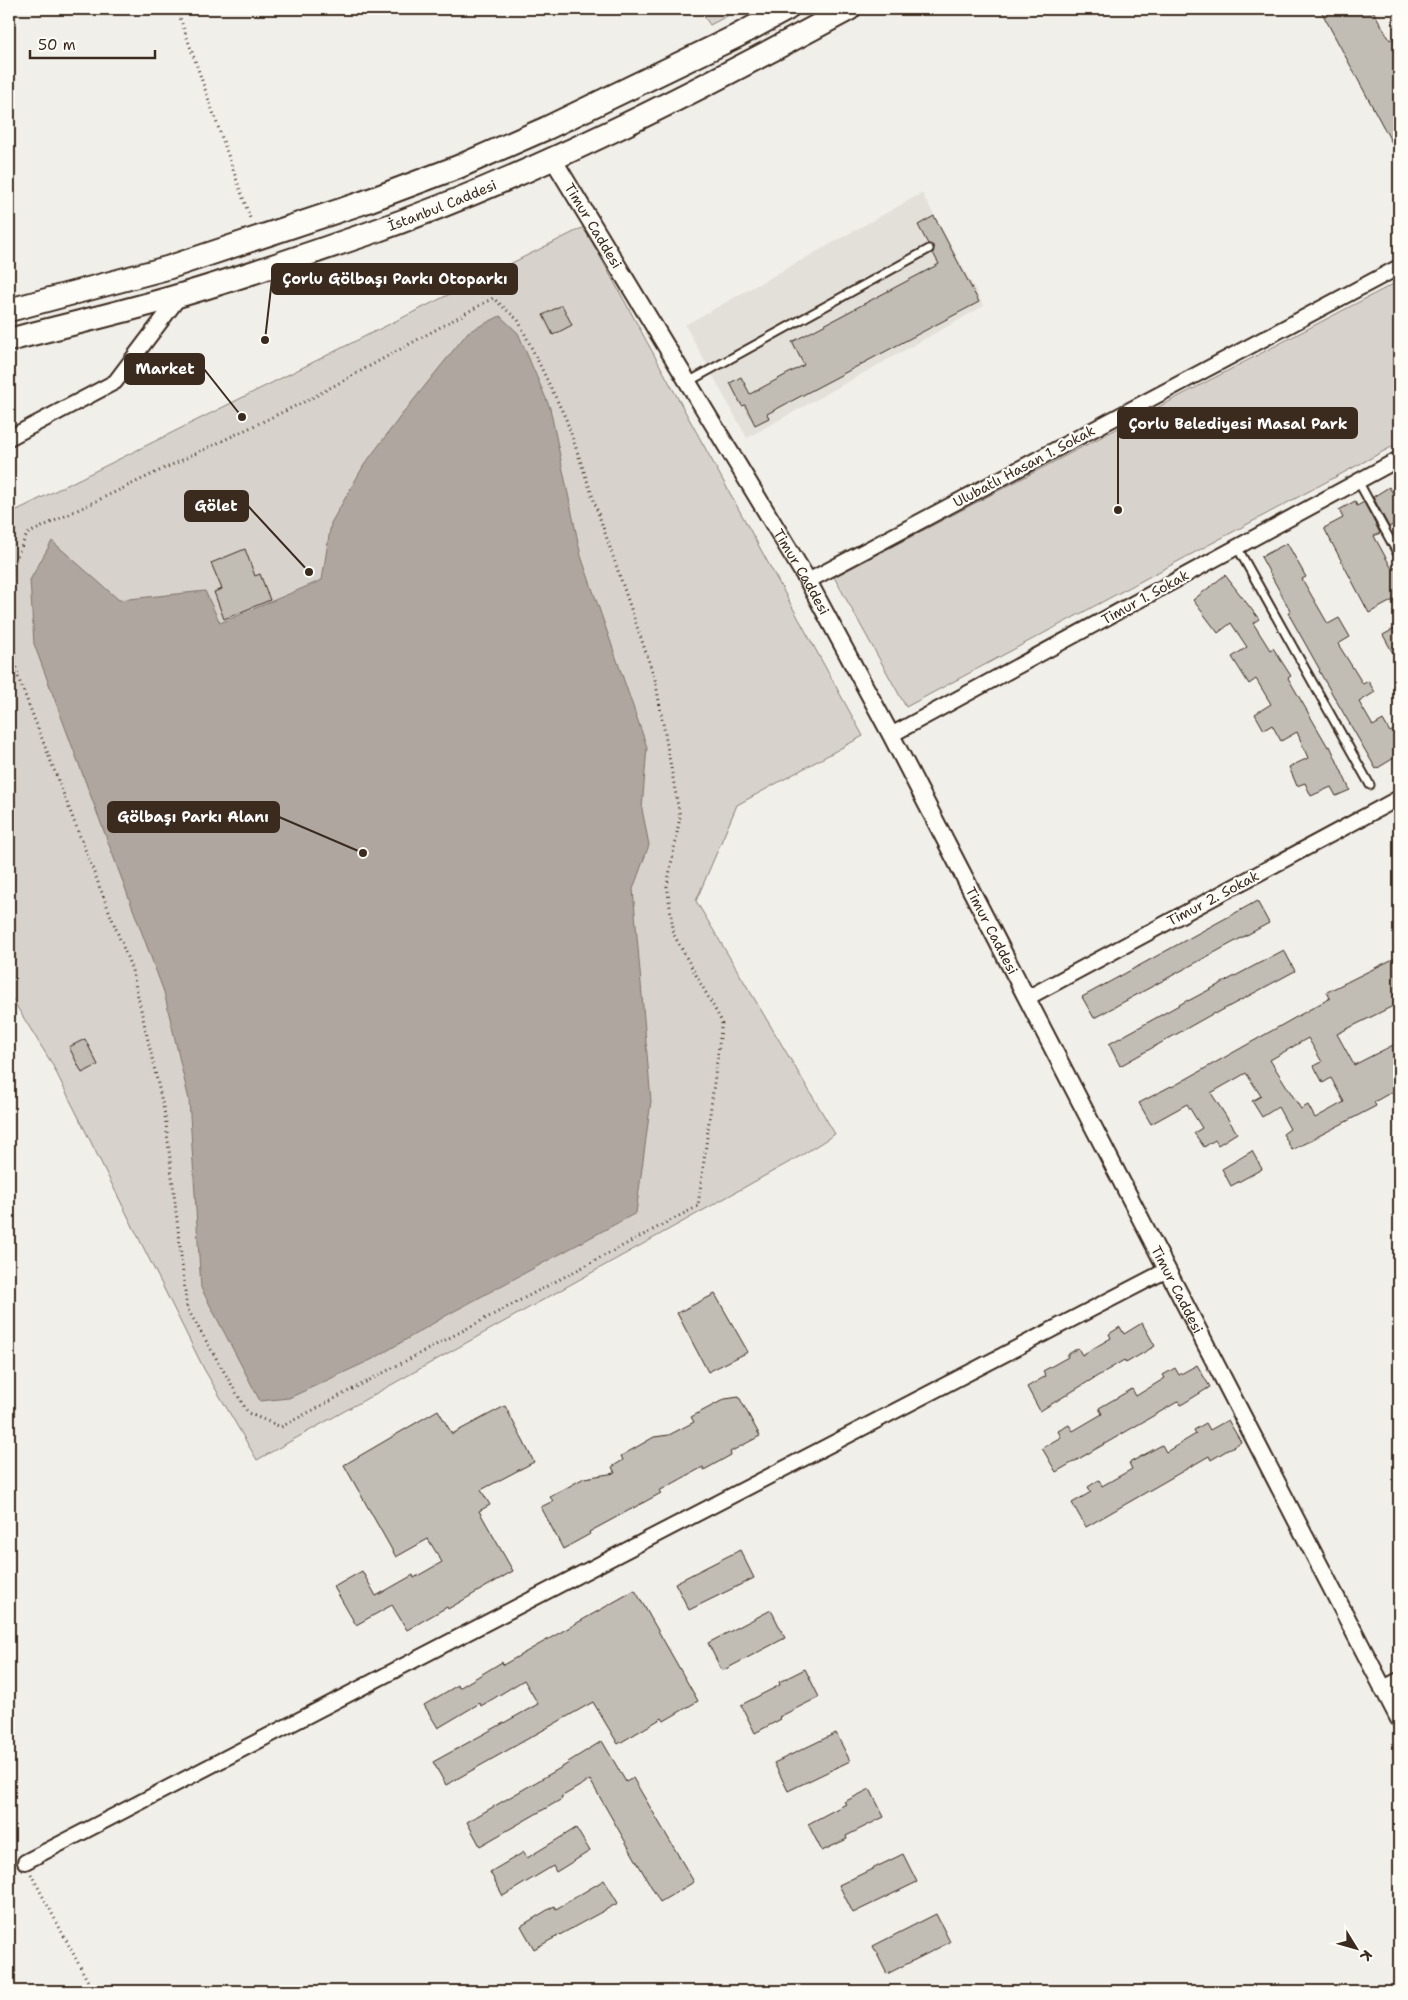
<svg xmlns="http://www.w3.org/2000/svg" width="1408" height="2000" font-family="'Shantell Sans',sans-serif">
  <rect width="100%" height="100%" fill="#f1efea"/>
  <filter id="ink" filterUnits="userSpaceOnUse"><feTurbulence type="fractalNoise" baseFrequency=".02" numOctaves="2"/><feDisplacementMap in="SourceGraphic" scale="10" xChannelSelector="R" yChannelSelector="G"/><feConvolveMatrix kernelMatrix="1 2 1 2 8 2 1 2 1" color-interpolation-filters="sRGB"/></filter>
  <g filter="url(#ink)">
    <path fill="#e3e0da" d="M922,193L984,306L747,438L685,325Z"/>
    <path fill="#d7d2cc" stroke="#897e75" d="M699,9H740L710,25Z
      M584,227L863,736L737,805L696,901L835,1134L802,1155L257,1460L204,1369L51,1062L9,994V518L15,511Z
      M1399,281V443L906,707L834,577Z"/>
    <path fill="#aea69f" stroke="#80746b" d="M500,316L518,333L550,408L581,556L647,747L642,809L649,845L633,889L651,1101L636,1213L449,1314L375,1358L289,1398L260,1401L201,1288L189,1100L164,992L34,644L30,580L52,541L119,600L205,591L220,623L322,580L331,523L364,465L400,417L468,332Z"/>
    <path fill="#c1bcb4" stroke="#3b2a1e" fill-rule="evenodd" d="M1320,9H1372L1390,40L1399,35V156Z
      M934,216L979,302L767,414L769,418L755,425L745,405L742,406L730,383L741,377L750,394L804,365L792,342L939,264L933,253L934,247L928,244L918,225Z
      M562,305L572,325L553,335L543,315Z
      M1389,487L1392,492L1399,488V522L1389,527L1373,497Z
      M1355,501L1357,506L1364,502L1380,533L1374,536L1392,569L1399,566V597L1369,613L1324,528L1343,518L1339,510Z
      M1287,543L1306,577L1302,579L1328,624L1339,618L1350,637L1338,644L1363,684L1368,681L1375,692L1359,702L1373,726L1383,720L1390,732L1399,727V755L1376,769L1319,671L1320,670L1288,613L1291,612L1261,557Z
      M245,549L255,576L260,574L270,600L224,619L214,592L222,589L211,563Z
      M1225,575L1259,619L1253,623L1270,650L1273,648L1291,676L1288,678L1328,747L1330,746L1350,790L1336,796L1331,787L1311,796L1305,783L1297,786L1289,767L1308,758L1297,732L1281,741L1272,725L1264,730L1255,714L1271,704L1256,679L1249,684L1232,657L1247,647L1231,623L1218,633L1193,600Z
      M1399,626V664L1383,635Z
      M1257,901L1269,923L1094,1018L1082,997Z
      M1284,950L1295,971L1215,1014L1214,1013L1120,1066L1109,1044L1188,1000V1001Z
      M1399,956V1003L1337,1034L1354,1065L1399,1042V1088L1374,1102L1376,1106L1292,1150L1283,1134L1290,1129L1278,1107L1262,1117L1252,1101L1261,1096L1246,1073L1211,1093L1237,1133L1218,1145L1215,1140L1204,1147L1194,1133L1202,1128L1187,1104L1151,1124L1139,1103L1171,1086L1172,1087L1330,998L1327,992ZM1308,1038L1322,1062L1314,1066L1323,1083L1331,1078L1344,1102L1315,1118L1308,1105L1301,1109L1270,1060Z
      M85,1039L98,1065L82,1073L69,1047Z
      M1252,1151L1262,1169L1231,1186L1222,1169Z
      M715,1294L748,1352L708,1372L677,1313Z
      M1142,1323L1155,1346L1126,1363L1124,1360L1040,1411L1027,1387L1046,1376L1043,1371L1068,1357L1067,1355L1078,1348L1082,1355L1111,1338L1109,1334L1120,1327L1124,1334Z
      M1197,1365L1210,1387L1181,1405L1179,1401L1056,1472L1042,1448L1061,1437L1058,1431L1069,1425L1073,1431L1102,1414L1099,1408L1132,1389L1136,1396L1165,1378L1163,1375L1175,1368L1179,1375Z
      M739,1397L760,1436L730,1452L731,1455L704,1470L703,1467L659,1491L661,1493L589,1532L590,1534L563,1549L541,1507L553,1501L550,1497L584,1478L615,1473L612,1467L623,1460L621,1456L654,1437L669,1435L694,1422L691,1417L725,1399Z
      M505,1406L534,1462L481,1490L490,1505L479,1511L513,1571L448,1609L447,1607L407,1630L392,1605L356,1625L334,1587L362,1571L376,1596L413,1575L414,1578L442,1562L428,1539L396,1557L344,1465L438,1410L452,1434Z
      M1228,1420L1241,1442L1211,1460L1209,1456L1086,1527L1072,1503L1091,1492L1088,1487L1099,1480L1102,1486L1132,1469L1129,1463L1162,1445L1166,1452L1196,1434L1194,1430L1206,1423L1210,1430Z
      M740,1550L754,1578L689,1610L675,1583Z
      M635,1590L698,1701L664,1721L662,1718L618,1744L593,1702L446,1785L433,1762L538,1704L524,1680L481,1706L480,1703L438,1728L424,1705L458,1685L459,1688L502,1662L503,1665Z
      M771,1610L785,1638L722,1671L708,1643Z
      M805,1669L819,1697L779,1717L781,1719L755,1733L741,1705L780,1685L779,1682Z
      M836,1733L850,1761L788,1791L774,1763Z
      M602,1741L626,1782L633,1778L694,1882L660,1902L590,1780L561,1797L562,1799L480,1846L467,1822L569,1763L568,1762Z
      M870,1789L884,1817L846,1836L847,1839L822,1851L808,1824L846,1804L844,1802Z
      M576,1828L590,1851L556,1872L553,1866L503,1896L490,1872L524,1852L527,1858Z
      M903,1854L917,1882L853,1913L839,1885Z
      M604,1880L618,1903L534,1949L521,1926L554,1906L556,1909Z
      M936,1914L950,1942L887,1974L873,1946Z"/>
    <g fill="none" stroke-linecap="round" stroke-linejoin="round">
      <defs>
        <path id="service" d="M688,382L929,249
          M1358,481L1399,556
          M1237,547L1370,785"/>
        <path id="minor" d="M9,438L115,382L180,296
          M808,581L1399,267
          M891,735L1399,459
          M1027,998L1399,798
          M1382,1689L1399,1680
          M25,1862L1167,1270"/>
        <g id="tertiary">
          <path id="s1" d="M553,159L808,581L891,735L1399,1719"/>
        </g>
        <g id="trunk">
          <path d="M9,310L167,268L362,203L458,167L547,128L737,36L787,9"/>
          <path id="s2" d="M9,340C66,325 124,312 181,295C243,277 305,255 367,234C535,175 693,93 849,9"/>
        </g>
      </defs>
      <use href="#service" stroke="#3b2a1e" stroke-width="11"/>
      <use href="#minor" stroke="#3b2a1e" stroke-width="18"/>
      <use href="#tertiary" stroke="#3b2a1e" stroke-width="20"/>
      <use href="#trunk" stroke="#3b2a1e" stroke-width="26"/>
      <path stroke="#3b2a1e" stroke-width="3" stroke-dasharray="1 4" stroke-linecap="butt" d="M177,9L251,221
        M9,574L27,534L310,399L493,298L518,320L566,419L655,679L680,817L667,886L674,935L722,1022L698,1206L281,1427L248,1413L187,1308L165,1115L132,970L18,677L9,613
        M31,1874L93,1991"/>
      <use href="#service" stroke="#fdfcf7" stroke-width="7"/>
      <use href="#minor" stroke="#fdfcf7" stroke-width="14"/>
      <use href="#tertiary" stroke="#fdfcf7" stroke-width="16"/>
      <use href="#trunk" stroke="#fdfcf7" stroke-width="22"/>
    </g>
  </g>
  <g text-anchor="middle" stroke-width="4.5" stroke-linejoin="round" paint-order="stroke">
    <g font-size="14" fill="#3b2a1e" stroke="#fdfcf7">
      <text dy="5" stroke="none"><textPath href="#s2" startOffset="454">İstanbul Caddesi</textPath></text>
      <text dy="5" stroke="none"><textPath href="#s1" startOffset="78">Timur Caddesi</textPath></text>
      <text transform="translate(1024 466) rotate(-28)" y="5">Ulubatlı Hasan 1. Sokak</text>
      <text dy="5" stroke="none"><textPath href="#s1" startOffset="482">Timur Caddesi</textPath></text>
      <text transform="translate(1145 597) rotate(-29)" y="5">Timur 1. Sokak</text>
      <text transform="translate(1213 898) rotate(-28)" y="5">Timur 2. Sokak</text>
      <text dy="5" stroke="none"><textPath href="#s1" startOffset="888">Timur Caddesi</textPath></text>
      <text dy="5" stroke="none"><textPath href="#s1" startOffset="1292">Timur Caddesi</textPath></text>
    </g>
  </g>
  <path fill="none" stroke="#3b2a1e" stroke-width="2" d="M265 340L272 279M242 417L204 369M1118 510L1118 423M309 572L248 506M363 853L279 817"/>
  <g fill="#3b2a1e" stroke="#fdfcf7" stroke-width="2">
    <circle cx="265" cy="340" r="5"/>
    <circle cx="242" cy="417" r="5"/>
    <circle cx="1118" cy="510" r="5"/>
    <circle cx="309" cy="572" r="5"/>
    <circle cx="363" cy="853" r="5"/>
  </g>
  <g fill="#3b2a1e" stroke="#3b2a1e" stroke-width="2">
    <rect x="272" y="264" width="245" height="30" rx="5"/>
    <rect x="125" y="354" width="79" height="30" rx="5"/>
    <rect x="1118" y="408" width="239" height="30" rx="5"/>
    <rect x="185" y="491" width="63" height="30" rx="5"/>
    <rect x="108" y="802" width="171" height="30" rx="5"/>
  </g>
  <g font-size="15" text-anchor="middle" font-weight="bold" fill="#fff">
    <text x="395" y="284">Çorlu Gölbaşı Parkı Otoparkı</text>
    <text x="165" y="374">Market</text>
    <text x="1238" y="429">Çorlu Belediyesi Masal Park</text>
    <text x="216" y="511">Gölet</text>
    <text x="193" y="822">Gölbaşı Parkı Alanı</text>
  </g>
  <rect width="1408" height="2000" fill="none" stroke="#fdfcf7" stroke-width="30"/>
  <rect x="15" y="15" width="1378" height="1970" fill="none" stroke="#3b2a1e" stroke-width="2" filter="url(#ink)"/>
  <g transform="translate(1356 1948) rotate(127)" stroke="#fdfcf7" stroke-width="4" paint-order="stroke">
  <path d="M0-4L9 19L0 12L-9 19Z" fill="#3b2a1e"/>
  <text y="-8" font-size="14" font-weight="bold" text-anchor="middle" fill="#3b2a1e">K</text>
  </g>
  <path d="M30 50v8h125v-8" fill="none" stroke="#3b2a1e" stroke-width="2.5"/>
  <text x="38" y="50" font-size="15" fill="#3b2a1e" stroke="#fdfcf7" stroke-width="4" paint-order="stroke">50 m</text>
</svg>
